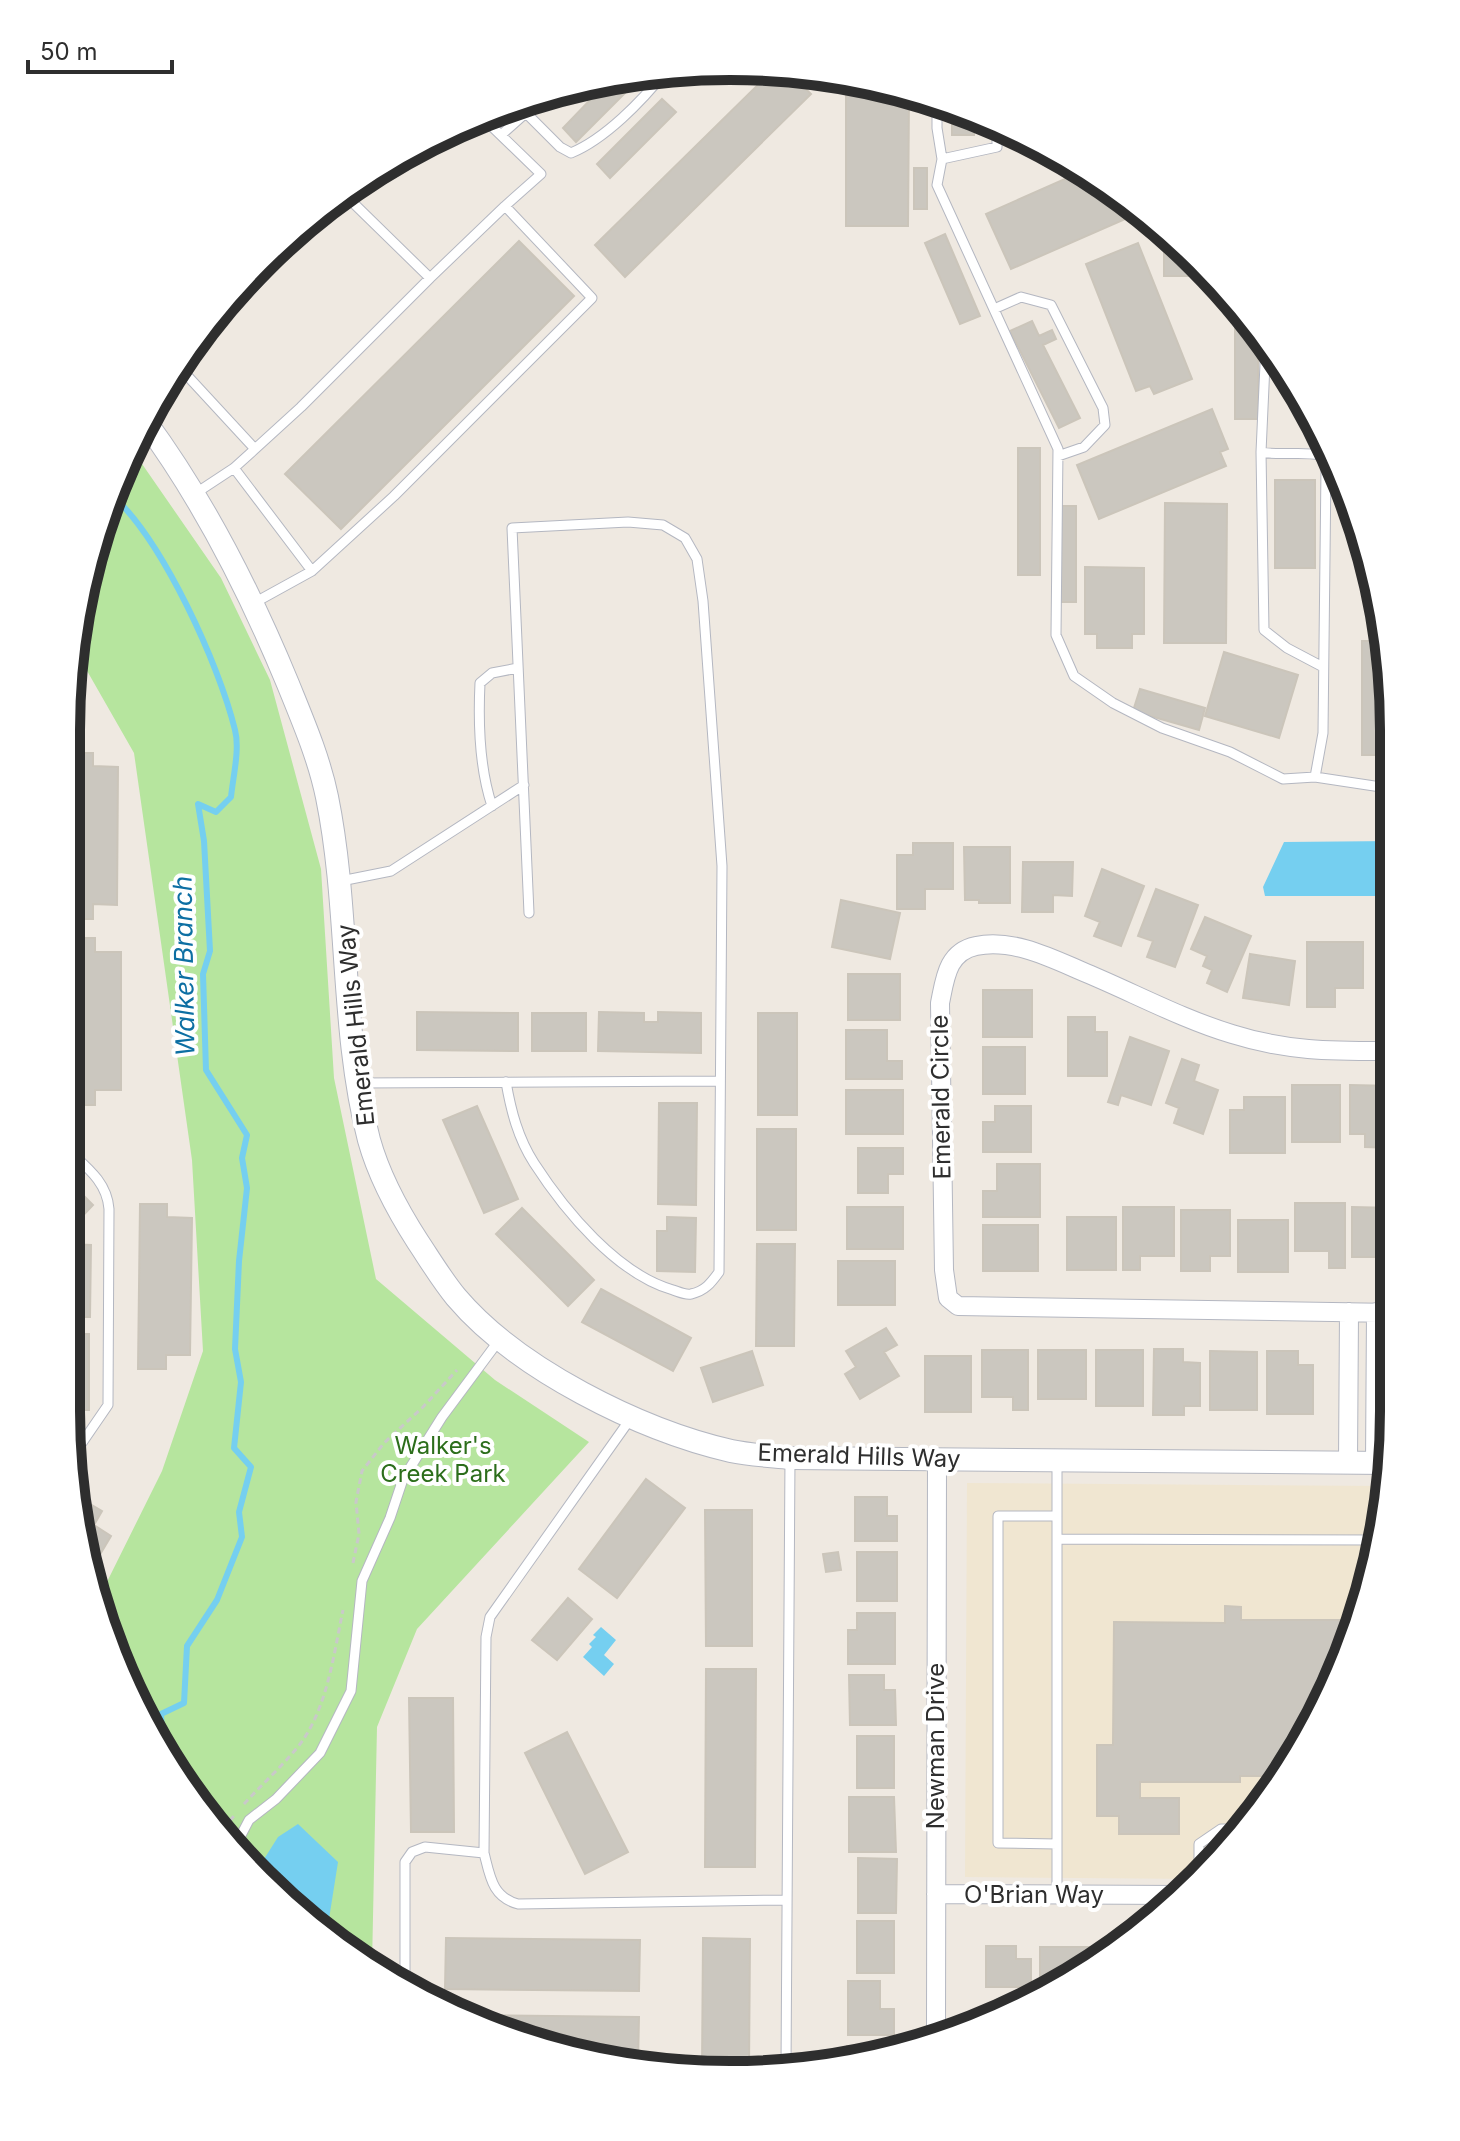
<svg xmlns="http://www.w3.org/2000/svg" width="1460" height="2141" font-family="Inter,sans-serif">
  <rect width="100%" height="100%" fill="#efe9e1"/>
  <path fill="#f0e6d1" d="M967,1483L1387,1486L1381,1540L1325,1705L1201,1879L965,1877Z"/>
  <path fill="#b6e59e" d="M131,448L221,578L270,680L321,869L334,1078L376,1279L495,1380L589,1442L417,1629L377,1727L372,1965L325,1938L178,1780L101,1624L97,1602L162,1471L203,1351L192,1160L134,753L74,648L79,601Z"/>
  <path fill="#75cff0" d="M1394,841V896H1265L1263,887L1284,842Z
    M601,1627L616,1640L604,1655L614,1664L604,1676L583,1657L592,1647L589,1644L596,1637L593,1635Z
    M298,1824L338,1862L326,1938L259,1867L278,1837Z"/>
  <g fill="none" stroke-linecap="round" stroke-linejoin="round">
    <path stroke="#75cff0" stroke-width="6" d="M114,497C163,542 219,664 235,730C240,749 233,777 231,797L216,812L198,804L204,841L210,951L203,974L206,1070L247,1135L242,1158L247,1188L239,1261L235,1349L241,1382L234,1448L251,1467L239,1512L242,1537L217,1600L187,1646L184,1703L161,1714L162,1732L156,1736"/>
  </g>
  <path fill="#cbc7bf" stroke="#cbc5ba" stroke-width="2" d="M773,70L788,72L811,94L625,277L595,245Z
    M643,75L576,142L563,128L592,98L585,92L594,82L602,90L614,77Z
    M846,88H889L909,94L908,226H846Z
    M662,99L676,112L610,178L597,164Z
    M952,107L974,113V135H952Z
    M914,168H927V209H914Z
    M1085,170L1099,178L1139,213L1011,269L986,214Z
    M1164,232L1199,260L1212,276H1164Z
    M945,234L980,316L960,324L925,243Z
    M519,241L574,296L341,529L285,474Z
    M1138,243L1192,379L1154,394L1150,386L1136,391L1086,264Z
    M1235,303L1258,332V419H1235Z
    M1032,321L1039,336L1052,330L1056,339L1043,345L1080,418L1059,428L1010,331Z
    M1212,409L1228,449L1220,452L1226,466L1099,519L1077,465Z
    M1018,448H1040V575H1018Z
    M1275,480H1315V568H1275Z
    M1165,503L1227,504L1226,643H1164Z
    M1060,506H1076V602H1060Z
    M1367,554L1381,600L1382,607H1367Z
    M1085,567L1144,568V634H1132V648H1097V634H1085Z
    M1362,641H1383V755H1362Z
    M1224,652L1298,675L1279,738L1205,716Z
    M1140,689L1205,708L1199,730L1133,711Z
    M67,753H93V766L118,767L117,905L93,904V919H67Z
    M913,843H953V889H925V909H897V855H913Z
    M964,847H1010V903H979V900H965Z
    M1023,862H1073L1072,896L1053,895V912H1022Z
    M1102,869L1144,886L1121,946L1094,936L1100,922L1085,916Z
    M1156,889L1198,905L1175,967L1147,957L1153,941L1138,936Z
    M841,900L900,913L890,959L832,947Z
    M1205,917L1251,936L1227,992L1207,983L1212,970L1203,966L1207,956L1191,949Z
    M69,938H95V952H121V1090H95V1105H69Z
    M1307,942H1363V988H1335V1007H1307Z
    M1250,954L1295,961L1289,1005L1243,998Z
    M1377,956H1394V1007H1377Z
    M848,974H900V1020H848Z
    M983,990H1032V1037H983Z
    M417,1012L518,1013V1051L417,1050Z
    M599,1012L644,1013V1022H658V1012L701,1013V1053L598,1051Z
    M532,1013H586V1051H532Z
    M758,1013H797V1115H758Z
    M1068,1017H1095V1032H1107V1076H1068Z
    M846,1030H887V1061H902V1079H846Z
    M1130,1037L1169,1051L1151,1105L1121,1095L1118,1105L1108,1102Z
    M983,1047H1025V1094H983Z
    M1182,1059L1199,1065L1194,1081L1218,1090L1203,1134L1174,1123L1179,1108L1166,1103Z
    M1292,1085H1340V1142H1292Z
    M1350,1085L1394,1086V1148L1365,1147V1134H1350Z
    M846,1090H903V1134H846Z
    M1244,1097H1285V1153H1230V1110H1244Z
    M659,1103H697L696,1205L658,1204Z
    M477,1106L518,1199L484,1213L443,1120Z
    M995,1106H1031V1152H983V1122H995Z
    M757,1129H796V1230H757Z
    M858,1148H903V1174H888V1193H858Z
    M997,1164H1040V1217H983V1191H997Z
    M66,1178L93,1205L74,1225L66,1217Z
    M1295,1203H1345V1268H1329V1251H1295Z
    M140,1204H167V1217L192,1218L190,1355H166V1369H138Z
    M847,1207H903V1249H847Z
    M1123,1207H1174V1256H1140V1270H1123Z
    M1352,1207L1394,1208V1273H1385V1257H1352Z
    M522,1208L594,1280L568,1306L496,1234Z
    M1181,1210H1230V1256H1210V1271H1181Z
    M667,1217L696,1218L695,1272L657,1271V1231H667Z
    M1067,1217H1116V1270H1067Z
    M1238,1220H1288V1272H1238Z
    M983,1225H1038V1271H983Z
    M66,1244L91,1245L90,1317H72L71,1334H89V1410H66Z
    M757,1244H795L794,1346H756Z
    M838,1261H895V1305H838Z
    M601,1289L691,1338L673,1371L582,1322Z
    M886,1328L897,1345L884,1352L899,1376L860,1399L845,1374L856,1367L846,1351Z
    M1154,1349H1183V1362L1200,1363V1406H1184V1415H1153Z
    M982,1350H1028V1410H1013V1397H982Z
    M1038,1350H1086V1399H1038Z
    M1096,1350H1143V1406H1096Z
    M752,1351L763,1385L713,1402L701,1368Z
    M1210,1351L1257,1352V1410H1210Z
    M1267,1351H1298V1365H1313V1414H1267Z
    M925,1356H971V1412H925Z
    M646,1479L685,1508L617,1598L579,1569Z
    M855,1497H887V1516H897V1541H855Z
    M80,1498L102,1511L94,1525L111,1536L92,1568Z
    M705,1510H752V1646H706Z
    M838,1552L841,1570L826,1572L823,1554Z
    M857,1552H897V1601H857Z
    M568,1598L592,1619L557,1660L532,1640Z
    M1225,1606L1241,1607V1620H1354L1325,1705L1275,1776H1240V1782H1140V1798H1179V1834H1119V1816H1097V1745H1113L1114,1622L1225,1623Z
    M857,1613H895V1664H848V1630H857Z
    M706,1669H756L755,1867H705Z
    M849,1675H884V1690H895L896,1725H850Z
    M409,1698H453L454,1832H411Z
    M567,1732L628,1852L585,1874L525,1753Z
    M857,1736H894V1788H857Z
    M849,1797H894L896,1852H849Z
    M858,1858L897,1859L896,1913H858Z
    M857,1921H894V1973H857Z
    M446,1938L640,1940L639,1991L445,1989Z
    M703,1938L750,1939L749,2069L702,2071Z
    M986,1946H1016V1959H1031V1987H986Z
    M1040,1947H1089V1965L1058,1988V1980H1040Z
    M848,1981H880V2009H894V2035H848Z
    M459,2015L639,2017L638,2062L476,2025Z
    M847,2046H894V2049L860,2062L847,2063Z"/>
  <g fill="none" stroke-linecap="round" stroke-linejoin="round">
    <defs>
      <path id="service" d="M937,102V128L942,159
        M526,113L560,147L571,153C605,139 642,101 665,72
        M997,123V147L942,159L937,185L1058,449L1056,635L1074,676L1113,703L1162,728L1230,752L1283,779L1315,777L1323,733L1326,468L1320,455C1300,451 1281,456 1261,452L1266,342
        M501,135L546,95
        M343,193L430,278L505,206L541,174L480,115
        M994,309L1021,297L1051,305L1103,408L1105,425L1084,447L1058,456
        M204,339L345,191
        M182,370L255,449L234,468L193,495
        M255,449L301,407L430,278
        M1261,452L1264,630L1287,648L1323,667
        M234,468L312,571L254,603
        M312,571L394,496L592,298L505,206
        M1315,777L1394,789
        M492,806C479,767 478,724 480,683L492,673L518,668
        M341,881L391,871L524,785
        M506,1082C511,1111 518,1138 534,1163C565,1211 617,1274 673,1290C679,1292 685,1295 691,1294C705,1291 711,1283 719,1272L722,866L703,601L697,559L685,538L663,525L628,522L512,528L529,913
        M359,1083L719,1081
        M66,1148C85,1166 107,1181 109,1209L108,1405L73,1456
        M631,1418L490,1617L486,1637L484,1853C490,1876 492,1897 518,1904L787,1900
        M1057,1462V1895
        M1057,1516H998V1843L1057,1844
        M1057,1539L1381,1540
        M237,1843L249,1820L276,1799L320,1753L351,1691L362,1581L390,1518L403,1479L442,1417L500,1339
        M1199,1881V1844L1221,1829H1237
        M405,1983V1862L412,1852L425,1847L484,1853
        M786,2067L790,1458"/>
      <path id="minor" d="M1394,1051C1335,1051 1289,1052 1232,1034C1182,1019 1134,993 1086,973C1053,959 1013,938 976,946C947,952 945,979 940,1003L944,1270L948,1298L958,1306L1394,1313
        M1348,1463L1349,1312
        M1375,1463L1376,1312
        M936,1894L1180,1895
        M936,2034L937,1459"/>
      <path id="tertiary" d="M145,421C204,501 250,592 288,684C303,721 319,758 327,797C350,910 340,1029 369,1140C379,1176 398,1211 418,1242C430,1260 442,1280 456,1297C517,1369 640,1430 731,1451C750,1455 771,1456 790,1458L1389,1463"/>
    </defs>
    <use href="#service" stroke="#b4b7c1" stroke-width="11"/>
    <use href="#minor" stroke="#b4b7c1" stroke-width="20"/>
    <use href="#tertiary" stroke="#b4b7c1" stroke-width="24"/>
    <path stroke="#c9c9c9" stroke-width="3" stroke-dasharray="6 4" stroke-linecap="butt" d="M353,1563L359,1534L356,1502L362,1471L384,1443L423,1407L457,1370
      M244,1804C261,1785 289,1760 303,1740C328,1703 334,1653 343,1610
      M223,1828L234,1816"/>
    <use href="#service" stroke="#fff" stroke-width="9"/>
    <use href="#minor" stroke="#fff" stroke-width="18"/>
    <use href="#tertiary" stroke="#fff" stroke-width="22"/>
  </g>
  <g text-anchor="middle" stroke-width="8" stroke-linejoin="round" paint-order="stroke">
    <g font-size="24" fill="#2e2e2e" stroke="#fff">
      <text transform="translate(356 1025) rotate(-96)" y="8">Emerald Hills Way</text>
      <text transform="translate(941 1097) rotate(-91)" y="8">Emerald Circle</text>
      <text transform="translate(859 1456) rotate(2)" y="8">Emerald Hills Way</text>
      <text transform="translate(936 1746) rotate(-90)" y="8">Newman Drive</text>
      <text x="1034" y="1903">O'Brian Way</text>
    </g>
    <g font-size="24" fill="#2c6e1b" stroke="#fff">
      <text x="443" y="1454">Walker's<tspan x="443" dy="28">Creek Park</tspan></text>
    </g>
    <g font-size="26" font-style="italic" fill="#0d6fa3" stroke="#fff">
      <text transform="translate(184 966) rotate(-91)" y="9">Walker Branch</text>
    </g>
  </g>
  <path d="M0 0H1460V2141H0ZM730 80H730A650 650 0 0 1 1380 730V1411A650 650 0 0 1 730 2061H730A650 650 0 0 1 80 1411V730A650 650 0 0 1 730 80Z" fill="#fff" fill-rule="evenodd"/>
  <path fill="none" stroke="#2e2e2e" stroke-width="10" d="M730 80H730A650 650 0 0 1 1380 730V1411A650 650 0 0 1 730 2061H730A650 650 0 0 1 80 1411V730A650 650 0 0 1 730 80Z"/>
  <path d="M28 60v12h144v-12" fill="none" stroke="#2e2e2e" stroke-width="4"/>
  <text x="40" y="60" font-size="24" fill="#2e2e2e" stroke="#ffffff" stroke-width="6" paint-order="stroke">50 m</text>
</svg>
